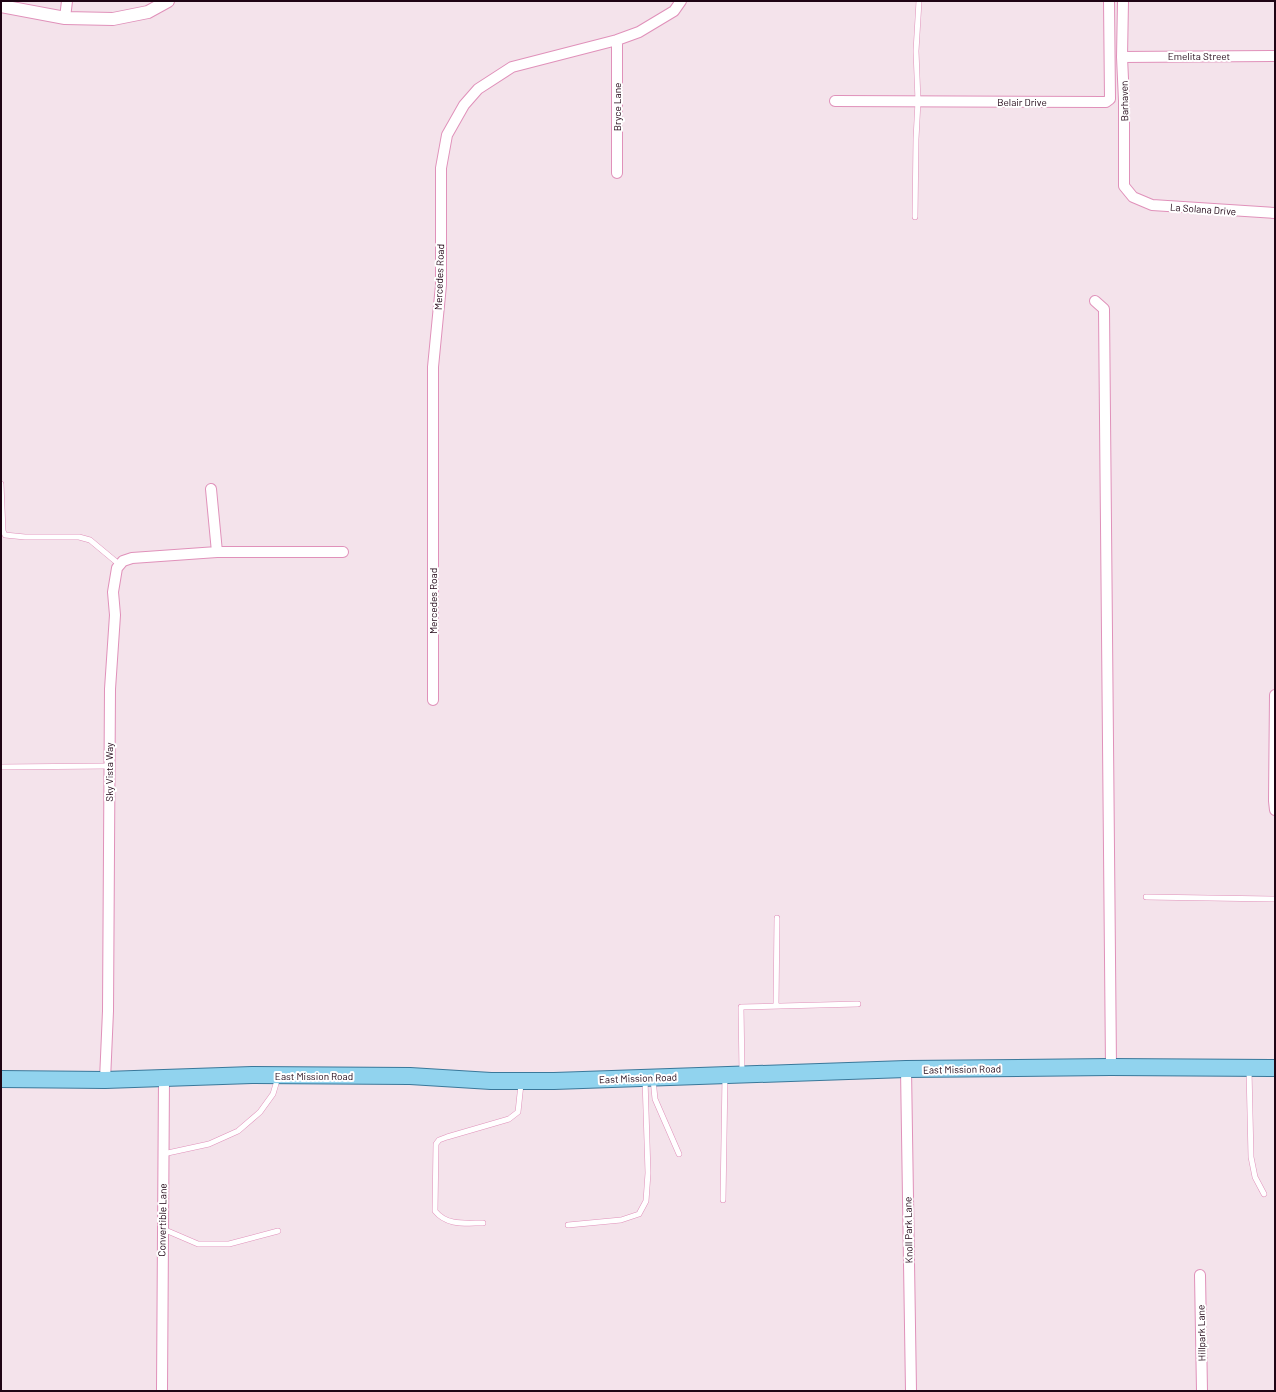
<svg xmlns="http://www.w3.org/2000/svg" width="1276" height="1392" font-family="Barlow,sans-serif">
  <rect width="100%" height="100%" fill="#f4e3eb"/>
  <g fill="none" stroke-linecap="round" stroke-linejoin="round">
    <defs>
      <path id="service" d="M915,217L916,139L918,101L916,51L919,1
        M1,484L3,531L5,535L25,537H79L90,540L120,565
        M1,767L109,766
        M1146,897L1275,899
        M776,1006L777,918
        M1249,1070L1251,1157L1255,1177L1264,1194
        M742,1072L741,1007L858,1004
        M653,1079L655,1099L679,1154
        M163,1154L209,1144L238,1131L260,1112L273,1094L278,1077
        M723,1200L725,1076
        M483,1223C465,1223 447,1226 435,1211L436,1144L439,1140L447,1137L509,1119L518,1112L521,1084
        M568,1225L621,1220L639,1214L646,1201L648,1173L645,1079
        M163,1229L198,1244H229L278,1231"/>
      <path id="minor" d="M1123,1L1122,57L1124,101V186L1133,197L1152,205L1275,213
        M65,18L67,1
        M617,40V173
        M1122,57L1275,56
        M835,101L1106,102L1110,99L1109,1
        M1095,301L1104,309L1111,1067
        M211,489L217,552
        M1275,695L1274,801L1275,810
        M433,700V367L441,285V168L447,135L464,105L478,89L512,67L617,40L639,32L674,11L681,1
        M906,1069L911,1391
        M105,1080L108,1011L110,689L115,615L113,592L117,568L123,561L132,558L217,552H343
        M1200,1275L1202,1391
        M162,1391L164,1078"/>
      <path id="tertiary" d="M1,6L65,18L113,19L148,12L168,1"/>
      <path id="primary" d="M1,1079L105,1080L252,1075L410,1076L491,1081H554L906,1069L1111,1067L1275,1068"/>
    </defs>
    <use href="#service" stroke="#e091ba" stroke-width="6"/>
    <use href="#minor" stroke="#e091ba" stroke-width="12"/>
    <use href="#tertiary" stroke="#e091ba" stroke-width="14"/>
    <use href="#primary" stroke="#3a789a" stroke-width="18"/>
    <use href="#service" stroke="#fff" stroke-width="5"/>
    <use href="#minor" stroke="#fff" stroke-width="10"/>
    <use href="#tertiary" stroke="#fff" stroke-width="12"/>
    <use href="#primary" stroke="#91d3ee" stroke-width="16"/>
  </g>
  <g text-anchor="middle" stroke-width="4" stroke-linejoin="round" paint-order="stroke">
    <g font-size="10" fill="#1f0414" stroke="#fff">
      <text x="1199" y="60">Emelita Street</text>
      <text transform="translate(1124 101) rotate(-91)" y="4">Barhaven</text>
      <text x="1022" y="106">Belair Drive</text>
      <text transform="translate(617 107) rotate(-90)" y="4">Bryce Lane</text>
      <text transform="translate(1203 209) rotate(4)" y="4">La Solana Drive</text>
      <text transform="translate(439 277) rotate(-88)" y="4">Mercedes Road</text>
      <text transform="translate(433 601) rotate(-90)" y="4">Mercedes Road</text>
      <text transform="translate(109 772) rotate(-90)" y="4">Sky Vista Way</text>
      <text transform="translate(962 1069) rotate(-1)" y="4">East Mission Road</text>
      <text x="314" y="1080">East Mission Road</text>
      <text transform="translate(638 1078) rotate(-2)" y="4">East Mission Road</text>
      <text transform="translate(162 1220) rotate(-89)" y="4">Convertible Lane</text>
      <text transform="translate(908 1230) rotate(-91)" y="4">Knoll Park Lane</text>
      <text transform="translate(1201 1333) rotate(-91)" y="4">Hillpark Lane</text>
    </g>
  </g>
  <rect width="1276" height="1392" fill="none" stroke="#1f0414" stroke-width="4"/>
</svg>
